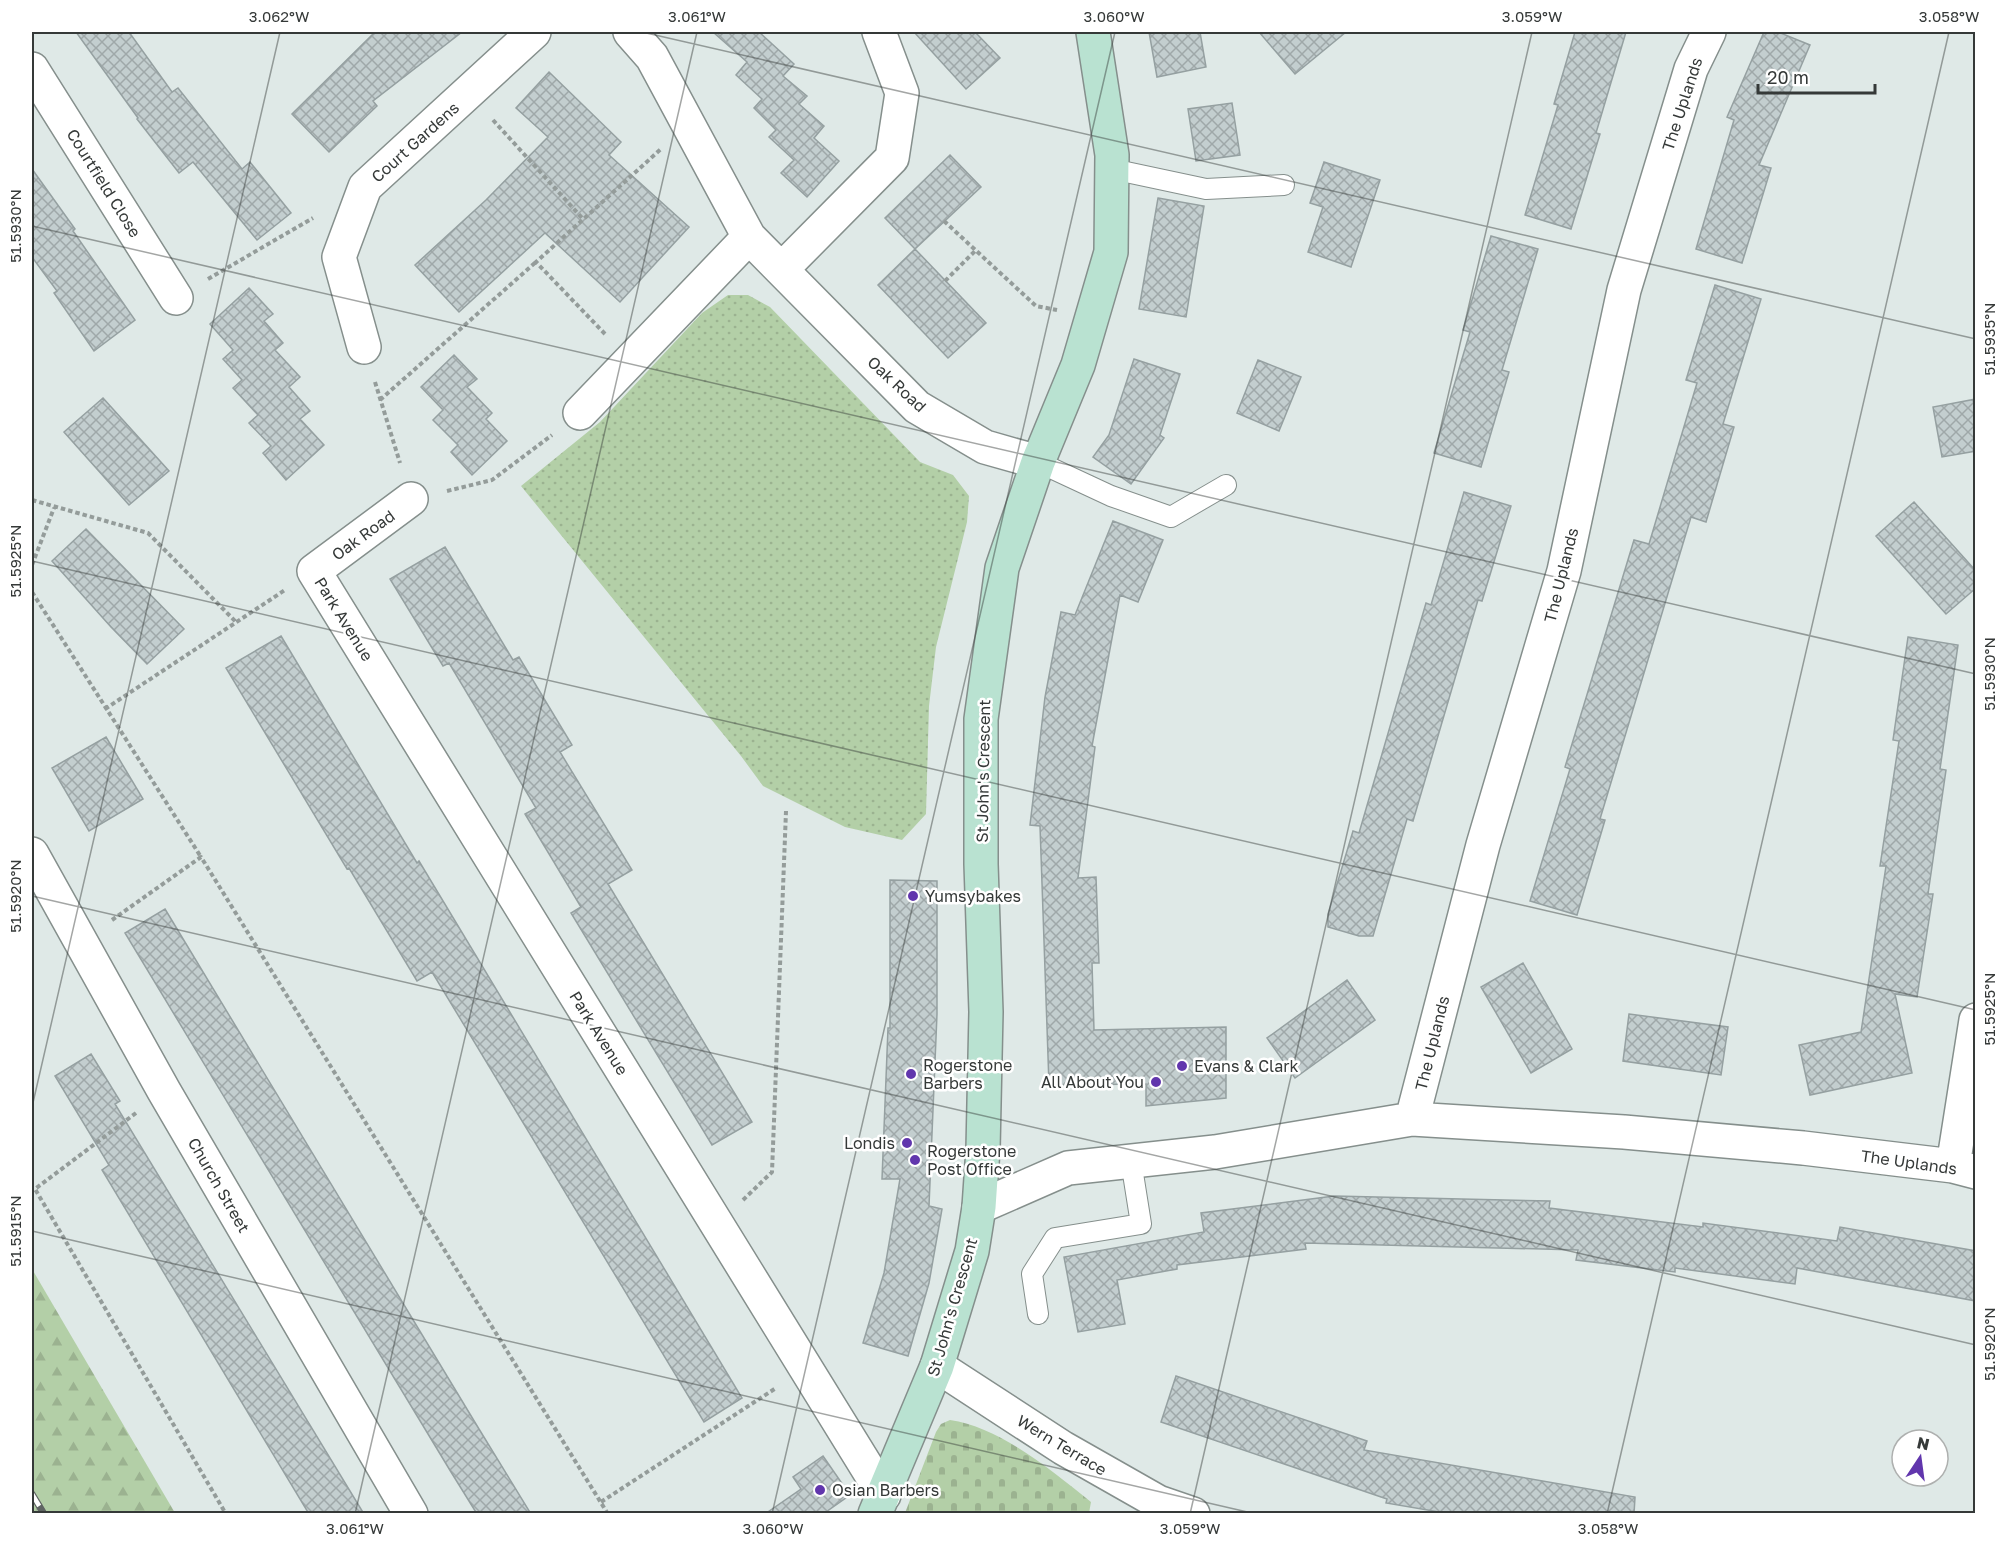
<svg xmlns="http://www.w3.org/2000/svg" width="2007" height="1545" font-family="'Golos Text',sans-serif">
  <defs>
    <pattern id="grass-dots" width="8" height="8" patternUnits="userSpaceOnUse" patternTransform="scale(1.5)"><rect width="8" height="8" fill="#b3cfa7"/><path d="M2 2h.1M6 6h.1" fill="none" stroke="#9bb290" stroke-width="1.8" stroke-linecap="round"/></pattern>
    <pattern id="forest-firs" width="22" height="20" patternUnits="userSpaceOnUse" patternTransform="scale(1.5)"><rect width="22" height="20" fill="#b3cfa7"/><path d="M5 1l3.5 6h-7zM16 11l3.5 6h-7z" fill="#9bb290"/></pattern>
    <pattern id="cemetery-stones" width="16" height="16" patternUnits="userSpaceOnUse" patternTransform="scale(1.5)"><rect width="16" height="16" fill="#b3cfa7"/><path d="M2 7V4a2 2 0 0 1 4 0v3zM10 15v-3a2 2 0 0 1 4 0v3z" fill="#9bb290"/></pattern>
    <pattern id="building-cross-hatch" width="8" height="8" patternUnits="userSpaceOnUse" patternTransform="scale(1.5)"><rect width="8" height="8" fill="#c3cecf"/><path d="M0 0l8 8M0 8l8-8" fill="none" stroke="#9fa8a9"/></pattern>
  </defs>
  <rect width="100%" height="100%" fill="#dfe9e7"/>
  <path fill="url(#grass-dots)" d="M728,295H748L770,307L920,462L953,475L969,496L967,522L936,647L929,706L926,814L902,840L845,827L763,786L741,756L521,486L600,422L702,313Z"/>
  <path fill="url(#forest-firs)" d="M32,1269L175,1513H32Z"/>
  <path fill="url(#cemetery-stones)" d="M950,1420C1000,1427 1052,1471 1091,1502L1089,1513H905L936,1432L941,1424Z"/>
  <path fill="url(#building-cross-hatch)" stroke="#95a0a1" stroke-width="1.5" d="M76,32H129L172,92L178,88L242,169L250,162L291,213L257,240L193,162L179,173L137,119L138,118Z
    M375,32H462L373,101L377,106L329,152L292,114Z
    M713,32H759L794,64L783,76L807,96L799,104L824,126L814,138L839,161L807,197L781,173L794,160L769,137L776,130L754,108L762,99L736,75L747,62Z
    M914,32H975L1000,58L966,89Z
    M1149,32H1200L1206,67L1157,77Z
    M1259,32H1346L1295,74Z
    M1575,32H1626L1596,133L1600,134L1571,229L1525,215L1558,105L1554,104Z
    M1764,32H1778L1810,45L1759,165L1771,168L1742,263L1696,249L1734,120L1727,117Z
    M549,72L621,142L609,155L689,227L620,302L545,233L459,312L415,265L486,200L548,137L516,108Z
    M1232,103L1240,155L1196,161L1188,109Z
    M950,155L981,187L915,249L885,218Z
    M1324,162L1380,180L1351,267L1308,252L1323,207L1310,203Z
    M32,169L75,229L73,231L135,320L94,351L54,293L57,291L32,257Z
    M1158,198L1204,206L1186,317L1139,309Z
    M1491,236L1538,249L1502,370L1509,372L1481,467L1434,453L1470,332L1463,330Z
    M915,249L986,323L948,358L878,285Z
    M1715,285L1761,299L1723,424L1734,427L1706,522L1691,517L1600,819L1605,820L1577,915L1530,901L1570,769L1565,767L1634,540L1649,544L1697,383L1686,380Z
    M249,288L273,314L264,321L283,343L275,350L300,377L289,387L310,411L300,419L324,445L286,480L263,453L271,446L249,423L258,415L233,388L242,380L223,359L233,350L210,324Z
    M454,355L477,379L467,387L492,413L486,419L507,441L472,475L451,452L458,445L433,420L443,410L421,387Z
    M1134,359L1180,374L1160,435L1164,438L1131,484L1093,457L1109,435Z
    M1258,360L1301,377L1279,431L1237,413Z
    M103,398L169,471L129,505L64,432Z
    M1976,399V451L1942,457L1933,407Z
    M1464,492L1511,506L1482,601L1478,600L1413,821L1407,819L1373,936H1359L1328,927V914L1353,831L1359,833L1426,603L1431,605Z
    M1914,502L1976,571V588L1946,614L1876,536Z
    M1113,521L1163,540L1138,602L1120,595L1092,746L1095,747L1078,878L1096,877L1099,963H1092L1094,1030L1226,1027V1098L1146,1106V1084L1049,1085L1040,826L1030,825L1045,697L1061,612L1075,615Z
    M86,529L184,629L147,664L111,627L52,561Z
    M445,547L513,660L519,657L572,745L560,752L632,870L608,884L752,1122L712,1145L571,913L581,907L525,814L536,808L449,663L443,666L390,579Z
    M281,636L417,863L419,861L742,1398L704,1422L432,972L417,981L349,868L347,869L226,668Z
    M1908,637L1958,645L1940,769L1946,770L1928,894H1933L1917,997L1895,994L1912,1073L1810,1095L1799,1045L1861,1032L1886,866H1880L1899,741L1893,740Z
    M106,737L143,799L89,831L52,768Z
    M890,880L937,881V1014L929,1206L942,1209L929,1283L908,1356L863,1343L884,1273L900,1179H882L888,1028H890Z
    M165,909L479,1429L531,1514H477L451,1472L125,933Z
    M1523,963L1572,1049L1531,1073L1481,987Z
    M1347,980L1375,1020L1295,1078L1267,1038Z
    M1629,1014L1728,1027L1721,1075L1623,1061Z
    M91,1054L120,1101L115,1104L364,1514H309L102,1170L109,1165L55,1076Z
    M1334,1196L1550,1201L1549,1208L1703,1227V1223L1837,1241L1840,1227L1976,1251V1301L1797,1268L1795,1284L1675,1268V1272L1576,1260L1578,1250L1305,1243L1306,1249L1177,1265V1269L1117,1280L1125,1324L1078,1332L1064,1257L1204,1232L1201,1213Z
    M1176,1376L1367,1441L1364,1450L1635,1497L1634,1514H1451L1386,1503L1387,1499L1161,1422Z
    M823,1456L850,1495L823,1514H765L801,1489L793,1477Z"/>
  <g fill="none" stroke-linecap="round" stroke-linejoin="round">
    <defs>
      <path id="lane" d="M1112,169L1206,189L1284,185
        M1038,462L1111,496L1171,517L1226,485
        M1038,1314L1032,1274L1055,1238L1141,1224L1131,1161"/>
      <path id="street" d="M630,32L652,57L749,237L917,407L985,447L1038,462
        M32,69L176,298
        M782,269L892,158L902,93L879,32
        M364,347L339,257L365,187L534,32
        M580,413L749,237
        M411,499L314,571L884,1495
        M32,854L164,1091L411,1514
        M1412,1119L1483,845L1564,571L1624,290L1691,69L1709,32
        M1953,1166L1976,1020
        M979,1207L1068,1168L1215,1152L1412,1119L1624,1132L1803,1148L1953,1166L1976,1172
        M937,1366L1063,1448L1158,1502L1193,1514"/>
      <path id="secondary" d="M875,1514L937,1366L972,1251L979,1207L983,1149L986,1012L981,864V719L1002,568L1038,462L1078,365L1111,252L1112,155L1093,32"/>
    </defs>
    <use href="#lane" stroke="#858f8c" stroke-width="22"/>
    <use href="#street" stroke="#858f8c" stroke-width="36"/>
    <use href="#secondary" stroke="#858f8c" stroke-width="36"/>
    <path stroke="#949c9a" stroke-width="4" stroke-dasharray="4.5 3" stroke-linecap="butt" d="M493,120L583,219
      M944,221L1036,306L1057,310
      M208,279L313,218
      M945,281L976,250
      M605,334L536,262L661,149
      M375,382L400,463
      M380,400L536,262
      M447,491L492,480L552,435
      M32,500L148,533L237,623
      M32,565L54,508
      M32,592L201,857
      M105,709L285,590
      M112,920L201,857L608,1514
      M136,1113L35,1189L226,1514
      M743,1200L772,1172L786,811
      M601,1502L776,1388"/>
    <use href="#lane" stroke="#fff" stroke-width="20"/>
    <use href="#street" stroke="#fff" stroke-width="33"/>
    <use href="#secondary" stroke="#b9e2d1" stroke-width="33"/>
    <defs>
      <path id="rail" d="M32,1494L44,1514"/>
    </defs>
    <use href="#rail" stroke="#5f6463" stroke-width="7"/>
    <use href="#rail" stroke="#fff" stroke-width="4.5" stroke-dasharray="14" stroke-linecap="butt"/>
  </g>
  <path fill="none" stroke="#353938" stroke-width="1.5" stroke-opacity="0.45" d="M642,32L1976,339M32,226L1976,674M32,561L1976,1010M32,896L1976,1345M32,1107L280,32M32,1231L1256,1514M355,1514L697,32M772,1514L1115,32M1190,1514L1532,32M1607,1514L1949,32"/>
  <g fill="#6136ad" stroke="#fff" stroke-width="2">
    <circle cx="913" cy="896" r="6"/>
    <circle cx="1182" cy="1066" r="6"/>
    <circle cx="911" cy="1074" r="6"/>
    <circle cx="1156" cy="1082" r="6"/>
    <circle cx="907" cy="1143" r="6"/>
    <circle cx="915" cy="1160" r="6"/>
    <circle cx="820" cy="1490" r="6"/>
  </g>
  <g text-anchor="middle" stroke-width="5" stroke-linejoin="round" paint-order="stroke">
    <g font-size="16" fill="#353938" stroke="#fff">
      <text transform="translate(1682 104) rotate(-72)" y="6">The Uplands</text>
      <text transform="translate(415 142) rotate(-42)" y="6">Court Gardens</text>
      <text transform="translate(104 183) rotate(58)" y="6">Courtfield Close</text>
      <text transform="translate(897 384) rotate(43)" y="6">Oak Road</text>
      <text transform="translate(363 535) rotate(-36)" y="6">Oak Road</text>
      <text transform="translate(1561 575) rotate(-76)" y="6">The Uplands</text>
      <text transform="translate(344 619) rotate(58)" y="6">Park Avenue</text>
      <text transform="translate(983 771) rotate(-89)" y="6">St John's Crescent</text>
      <text transform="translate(599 1033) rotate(58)" y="6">Park Avenue</text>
      <text transform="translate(1432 1043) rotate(-76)" y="6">The Uplands</text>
      <text transform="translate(1909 1162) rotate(8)" y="6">The Uplands</text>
      <text transform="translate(219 1185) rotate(60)" y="6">Church Street</text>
      <text transform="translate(952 1307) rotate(-74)" y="6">St John's Crescent</text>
      <text transform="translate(1062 1445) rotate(31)" y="6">Wern Terrace</text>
    </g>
    <g font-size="16" fill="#353938" stroke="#fff" text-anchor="start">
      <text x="925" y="902">Yumsybakes</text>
      <text x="923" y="1071">Rogerstone<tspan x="923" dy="18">Barbers</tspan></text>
      <text x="1194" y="1072">Evans &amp; Clark</text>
      <text x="1144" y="1088" text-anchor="end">All About You</text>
      <text x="895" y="1149" text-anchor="end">Londis</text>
      <text x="927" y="1157">Rogerstone<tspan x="927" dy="18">Post Office</tspan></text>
      <text x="832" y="1496">Osian Barbers</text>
    </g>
  </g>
  <rect width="2007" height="1545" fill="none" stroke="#ffffff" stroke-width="66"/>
  <g transform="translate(1920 1458) rotate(13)"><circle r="28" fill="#ffffff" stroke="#aeb0af" stroke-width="1.5"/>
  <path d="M0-4.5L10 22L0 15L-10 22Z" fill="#6136ad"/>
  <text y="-9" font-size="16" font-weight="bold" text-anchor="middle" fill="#353938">N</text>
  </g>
  <path d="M1758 84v9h117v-9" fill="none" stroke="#353938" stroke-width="3"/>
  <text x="1767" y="84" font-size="18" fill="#353938" stroke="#ffffff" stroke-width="4.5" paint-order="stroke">20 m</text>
  <rect x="33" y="33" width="1941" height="1479" fill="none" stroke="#353938" stroke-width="2"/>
  <g font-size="15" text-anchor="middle" fill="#353938">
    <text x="279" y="22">3.062°W</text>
    <text x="697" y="22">3.061°W</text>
    <text x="1114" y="22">3.060°W</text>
    <text x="1532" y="22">3.059°W</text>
    <text x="1949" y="22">3.058°W</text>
    <text transform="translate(16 226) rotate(-90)" y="5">51.5930°N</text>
    <text transform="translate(1990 339) rotate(-90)" y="5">51.5935°N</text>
    <text transform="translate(16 561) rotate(-90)" y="5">51.5925°N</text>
    <text transform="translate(1990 674) rotate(-90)" y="5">51.5930°N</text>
    <text transform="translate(16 896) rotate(-90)" y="5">51.5920°N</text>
    <text transform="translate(1990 1009) rotate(-90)" y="5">51.5925°N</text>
    <text transform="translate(16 1231) rotate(-90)" y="5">51.5915°N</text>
    <text transform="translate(1990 1344) rotate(-90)" y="5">51.5920°N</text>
    <text x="355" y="1534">3.061°W</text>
    <text x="773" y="1534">3.060°W</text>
    <text x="1190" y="1534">3.059°W</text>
    <text x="1608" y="1534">3.058°W</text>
  </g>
</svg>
